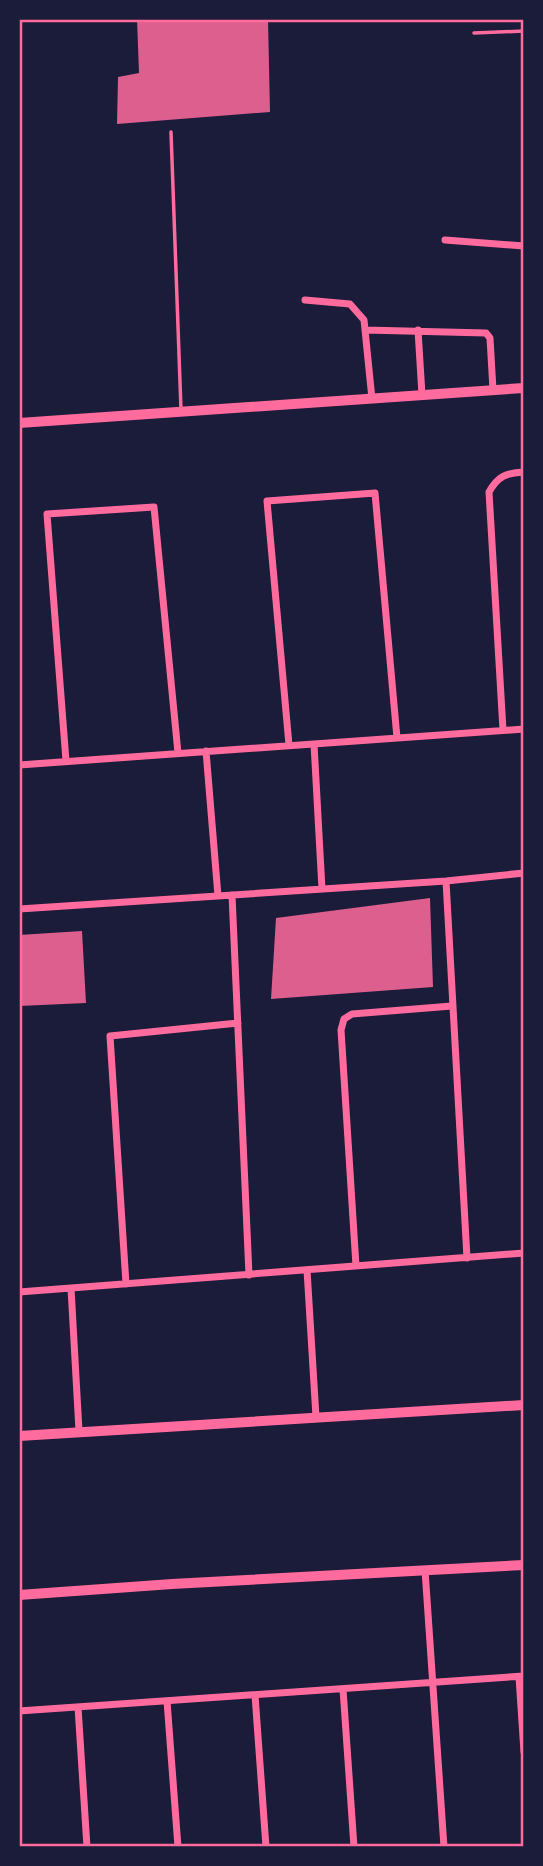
<svg xmlns="http://www.w3.org/2000/svg" width="543" height="1866" font-family="'Golos Text',sans-serif">
  <rect width="100%" height="100%" fill="#1b1b3a"/>
  <path fill="#dd5f8e" d="M137,19H268L270,112L117,124L118,77L139,73Z
    M430,898L433,987L271,999L276,918Z
    M82,931L86,1003L19,1006V935Z"/>
  <g fill="none" stroke-linecap="round" stroke-linejoin="round">
    <path stroke="#ff6b9d" stroke-width="3.5" d="M474,33L524,31
      M171,132L181,410"/>
    <path stroke="#ff6b9d" stroke-width="7" d="M445,240L524,246
      M305,300L350,304L364,320L372,399
      M365,330L486,333L490,338L493,390
      M418,330L422,395
      M503,730L489,492C498,476 506,473 524,472
      M314,744L322,889
      M289,745L267,501L375,493L397,738
      M206,751L218,896
      M66,761L47,514L154,507L178,753
      M19,765L524,729
      M446,881L467,1258
      M232,895L249,1275
      M19,909L446,881L524,873
      M356,1266L341,1030L344,1019L352,1014L452,1006
      M307,1270L316,1417
      M126,1284L110,1036L238,1023
      M71,1288L79,1431
      M19,1292L524,1253
      M425,1570L444,1847
      M519,1677L524,1752
      M343,1689L354,1847
      M255,1695L266,1847
      M167,1701L178,1847
      M78,1707L87,1847
      M19,1711L524,1676"/>
    <path stroke="#ff6b9d" stroke-width="10" d="M19,423L524,388"/>
    <path stroke="#ff6b9d" stroke-width="10" d="M19,1436L524,1405
      M19,1595L172,1584L524,1565"/>
  </g>
  <rect width="543" height="1866" fill="none" stroke="#1b1b3a" stroke-width="42"/>
  <rect x="21" y="21" width="501" height="1824" fill="none" stroke="#ff6b9d" stroke-width="2.5"/>
</svg>
